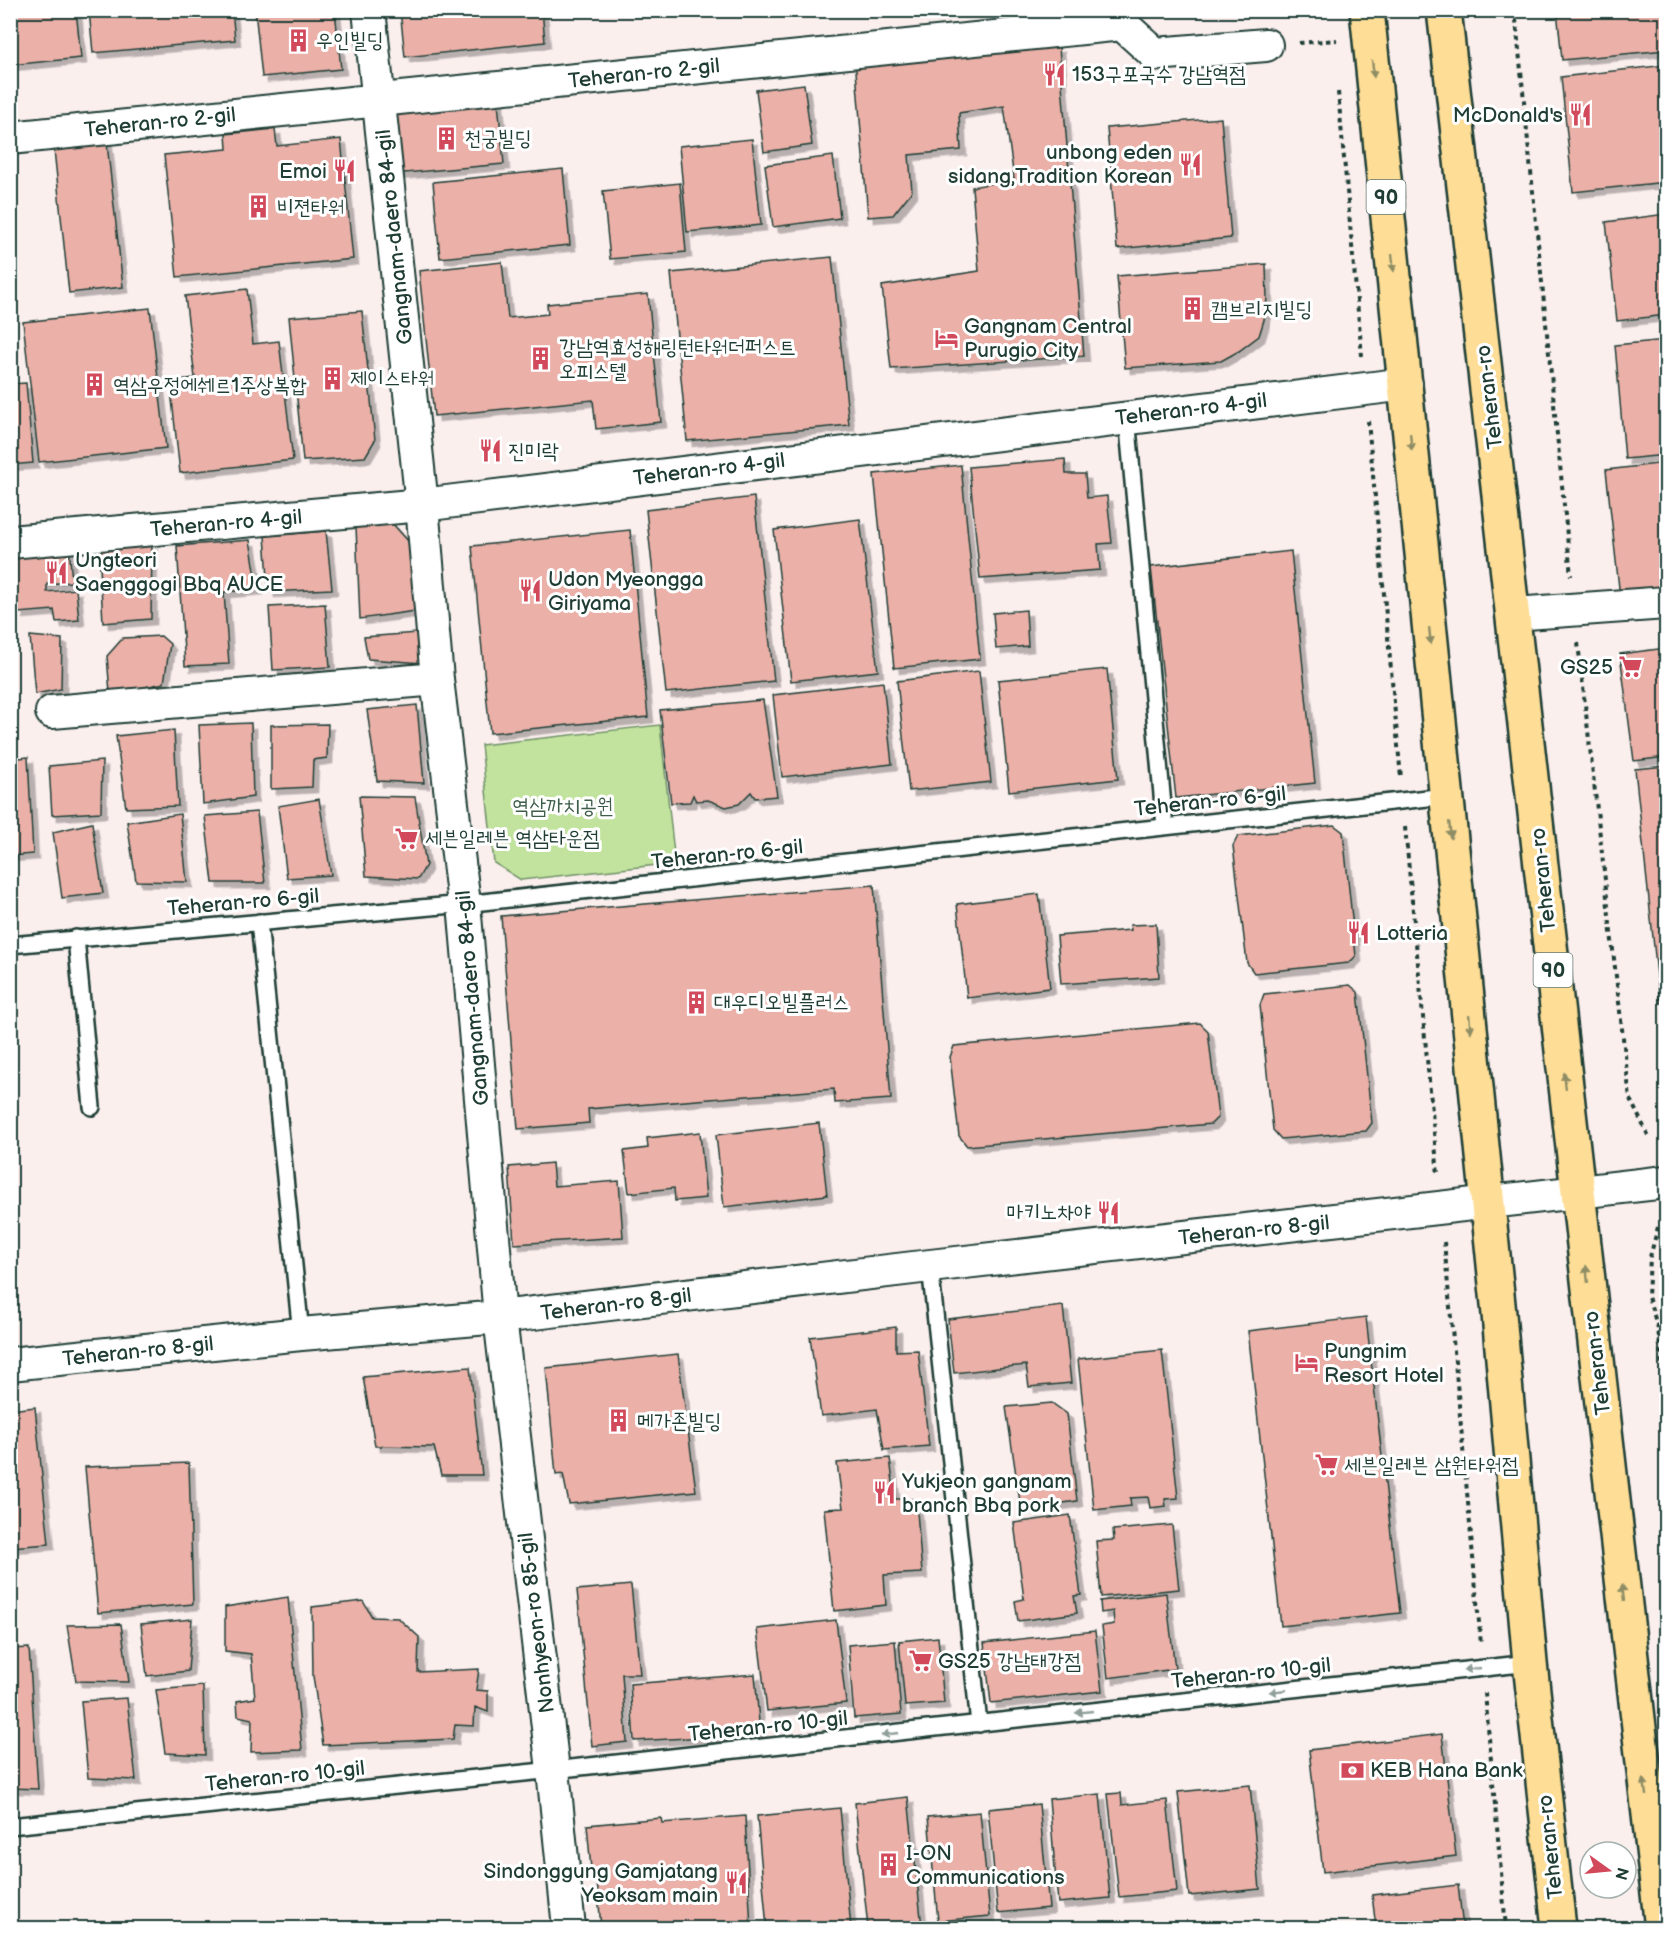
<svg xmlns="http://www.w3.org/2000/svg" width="1677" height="1939" font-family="'Balsamiq Sans','Poor Story',sans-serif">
  <defs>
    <filter id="shadow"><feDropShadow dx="5.5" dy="5.5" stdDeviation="0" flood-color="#0004"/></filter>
  </defs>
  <rect width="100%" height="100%" fill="#fbefee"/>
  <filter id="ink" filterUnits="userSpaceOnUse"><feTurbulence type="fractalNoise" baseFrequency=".0167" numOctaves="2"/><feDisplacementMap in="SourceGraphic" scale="12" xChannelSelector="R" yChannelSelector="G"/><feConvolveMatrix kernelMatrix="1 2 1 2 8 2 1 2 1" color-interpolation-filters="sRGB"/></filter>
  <g filter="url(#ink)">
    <path fill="#c1e39d" stroke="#709068" stroke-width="1.5" d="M660,725L675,863L521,880L494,863L481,745Z"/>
    <path fill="#ebb0a8" stroke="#1f3d34" stroke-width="1.5" filter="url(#shadow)" d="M10,10H76L81,58L10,65Z
      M89,10H232L235,40L93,53Z
      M255,10H335L341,69L262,77Z
      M400,10H542L545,42L405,57Z
      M1557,10H1666V50L1562,60Z
      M1059,47L1084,356L891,369L882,286L979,271L972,187L1014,179L1004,106L959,113L961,150L909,155L912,191L893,215L868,217L855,59Z
      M1666,65V182L1573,192L1561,77Z
      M804,84L812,145L764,152L756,90Z
      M497,92L504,164L394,174L387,113Z
      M1221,118L1231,238L1117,249L1107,128Z
      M275,129L277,146L341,139L353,259L177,277L164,155L227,149L226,134Z
      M106,134L123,287L69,293L53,140Z
      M752,139L761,225L687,232L679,146Z
      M833,156L840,218L773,227L765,165Z
      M563,169L570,245L440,258L433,182Z
      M680,183L686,252L610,259L603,191Z
      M1666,214V315L1617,321L1606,222Z
      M832,257L849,425L687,441L671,273Z
      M502,262L508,318L548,314L547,304L648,294L661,422L596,429L593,400L434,416L419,271Z
      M1266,264L1267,299L1264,320L1259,336L1239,351L1221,361L1125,368L1117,276Z
      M247,289L253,344L279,341L293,460L180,473L170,381L195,378L185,296Z
      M150,308L166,448L39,462L23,322Z
      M362,311L375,440L365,457L303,461L289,317Z
      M1666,340V455L1625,459L1615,345Z
      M26,383L33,463L10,465V384Z
      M1065,459L1066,474H1085L1087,498L1107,496L1112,543L1098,544L1100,570L980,579L969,467Z
      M1666,463V592L1620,597L1606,470Z
      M961,465L980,659L894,668L874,474Z
      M754,497L774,681L666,693L646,510Z
      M860,519L878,671L791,681L774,530Z
      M392,523L409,542L415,611L360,619L356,527Z
      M630,530L648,717L490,733L472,546Z
      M326,531L332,589L269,592L265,536Z
      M250,540L258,589L224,592L229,664L185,666L177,546Z
      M152,544L151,619L103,623L99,548Z
      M69,546L72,582L47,584V592L76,589L79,620L56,622L54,610L18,613L12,551Z
      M1291,551L1315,783L1176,798L1151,567Z
      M325,604L330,667L273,670L269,607Z
      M1026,610L1028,646L996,649L993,613Z
      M417,633L423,663L368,659L364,637Z
      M30,636L62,639L61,689L35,694Z
      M161,636L170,644L164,683L145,687L142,700L111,705L107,656L123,638Z
      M1666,648V757L1634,761L1620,654Z
      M1107,669L1118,779L1009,791L998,680Z
      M979,671L991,782L909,791L897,681Z
      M883,682L892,764L782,777L773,695Z
      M763,700L777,796L755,798L751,792L739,804L726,807L708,800L696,801L693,795L690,802L671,803L660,710Z
      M417,705L424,783L377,781L367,710Z
      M251,723L253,797L203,804L199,725Z
      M328,724L327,758L313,760L312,787L271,789V725Z
      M174,730L178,806L126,808L116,736Z
      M28,757L33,854L10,856V759Z
      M102,761L101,812L52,815L49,766Z
      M1666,766V1002L1660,1003L1635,769Z
      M359,796L415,797L426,865L418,879L366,876Z
      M319,799L331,875L287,878L278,806Z
      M257,812L265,883H213L205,816Z
      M180,814L187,882L136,881L127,822Z
      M92,823L103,893L62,898L53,832Z
      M1334,825L1343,832L1356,956L1349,963L1254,973L1247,963L1233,846L1238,836Z
      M874,885L891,1099L835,1103L834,1089L588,1109L589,1123L518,1129L501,916Z
      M1039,894L1050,988L967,998L957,904Z
      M1156,924L1159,977L1061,984L1057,936L1131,930L1130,925Z
      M1350,985L1358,992L1372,1123L1366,1131L1281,1139L1273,1130L1260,1005L1264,994Z
      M1200,1023L1208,1031L1218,1117L1211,1124L967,1146L959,1136L950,1057L954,1046Z
      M819,1123L827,1195L724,1207L716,1135Z
      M700,1132L706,1198L675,1201L674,1188L629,1193L624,1151L648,1148L647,1138Z
      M552,1163L554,1186L619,1181L623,1237L514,1244L509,1167Z
      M1063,1306L1071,1383L1029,1387L1026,1365L954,1373L948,1319Z
      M1366,1317L1400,1613L1281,1626L1248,1331Z
      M896,1327V1351L918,1350L929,1446L884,1450L877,1409L821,1416L810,1337Z
      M1162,1350L1178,1498L1165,1499L1166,1506L1150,1508L1148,1497L1130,1498L1131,1506L1094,1510L1078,1359Z
      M678,1354L696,1491L569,1504L563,1474L556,1475L546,1368Z
      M470,1367L482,1475H441L434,1447L375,1446L363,1377Z
      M1052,1403L1067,1414L1077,1501L1021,1509L1006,1407Z
      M35,1407L49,1544L10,1547V1410Z
      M890,1458L895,1499H916L922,1573L884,1575L886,1605L834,1611L824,1509L843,1508L837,1463Z
      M189,1463L193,1604L98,1613L85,1467Z
      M1070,1515L1081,1595L1074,1596L1077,1613L1018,1621L1015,1601L1024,1599L1014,1523Z
      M1172,1525L1179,1589L1101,1597L1096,1541L1114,1540L1113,1530Z
      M631,1585L640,1674H622L627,1742L592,1746L577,1590Z
      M1166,1593L1175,1669L1108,1678L1102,1626L1114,1624L1113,1611L1101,1613L1100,1601Z
      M288,1597L302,1750L251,1752L252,1719L238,1716L237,1701L255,1698L251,1654L225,1651V1607Z
      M363,1601L372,1617L398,1618L419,1637L418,1672L479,1669L476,1690L488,1691V1712L475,1707L474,1726L455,1725L453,1739L323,1745L313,1676L312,1607Z
      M192,1619L188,1671L147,1676L141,1624Z
      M836,1620L846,1703L767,1711L757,1629Z
      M121,1624L129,1682L76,1681L67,1625Z
      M1095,1631L1102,1691L991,1703L984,1643Z
      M938,1637L944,1703L905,1706L899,1641Z
      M895,1641L901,1714L854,1718L848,1645Z
      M29,1648L38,1789L10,1788V1649Z
      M755,1674L760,1734L634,1741L630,1684Z
      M203,1686L205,1755L165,1753L156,1690Z
      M127,1698L136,1780L88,1778L81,1701Z
      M1442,1734L1456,1856L1323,1872L1309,1750Z
      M1250,1785L1260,1889L1189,1896L1178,1792Z
      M1121,1793L1122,1805L1167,1800L1177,1891L1119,1897L1108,1794Z
      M1100,1794L1110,1898L1058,1903L1049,1799Z
      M908,1797L922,1927L868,1928L855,1803Z
      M1039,1804L1049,1908L998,1913L988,1809Z
      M840,1808L851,1928H767L757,1816Z
      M980,1812L990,1916L938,1921L928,1817Z
      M745,1816L751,1928H601L597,1880H592L587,1825L661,1818L662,1823Z
      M1458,1885L1463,1928H1376L1372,1895Z"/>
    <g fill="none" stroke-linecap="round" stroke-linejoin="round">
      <defs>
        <path id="service" d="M1127,417L1165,827
          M259,922L301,1334
          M76,938L92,1107
          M10,945L464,904L1446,796
          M930,1266L979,1724
          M10,1826L553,1770L1530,1663"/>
        <path id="minor" d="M369,10L422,505L437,679L464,904L500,1317L553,1770L569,1928
          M10,138L1122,24L1155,54L1266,45
          M10,542L422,505L1406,384
          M1514,614L1666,603
          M52,712L437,679
          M10,1364L301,1334L500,1317L930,1266L1666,1182"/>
        <path id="primary" d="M1367,10L1499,1314L1530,1663L1559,1928
          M1444,10C1518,650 1588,1289 1662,1928"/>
      </defs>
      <use href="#service" stroke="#1f3d34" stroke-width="20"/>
      <use href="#minor" stroke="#1f3d34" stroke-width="36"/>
      <use href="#primary" stroke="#1f3d34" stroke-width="38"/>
      <path stroke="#1f3d34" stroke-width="4" stroke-dasharray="4.5 4.5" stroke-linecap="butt" d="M1515,10L1571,576
        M1299,43L1337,40
        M1338,92L1362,356
        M1368,421L1401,778
        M1578,643L1630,1099L1650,1139
        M1405,827L1438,1175
        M1658,1227L1650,1257L1648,1297L1658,1328L1666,1404
        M1444,1242L1481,1644
        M1485,1693L1506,1928"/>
      <use href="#service" stroke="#fff" stroke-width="15"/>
      <use href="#minor" stroke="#fff" stroke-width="32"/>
      <use href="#primary" stroke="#fedd96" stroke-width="33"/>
    </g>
    <defs><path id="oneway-solid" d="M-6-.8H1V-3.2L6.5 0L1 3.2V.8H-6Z" transform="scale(1.5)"/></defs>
    <g fill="#8e8d65">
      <use href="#oneway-solid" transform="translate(1373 69) rotate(84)"/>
      <use href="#oneway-solid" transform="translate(1393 263) rotate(84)"/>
      <use href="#oneway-solid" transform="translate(1411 442) rotate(84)"/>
      <use href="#oneway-solid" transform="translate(1430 636) rotate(84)"/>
      <use href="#oneway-solid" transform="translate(1450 830) rotate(84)"/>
      <use href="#oneway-solid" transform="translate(1470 1024) rotate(84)"/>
      <use href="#oneway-solid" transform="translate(1565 1081) rotate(-96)"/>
      <use href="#oneway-solid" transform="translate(1587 1274) rotate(-96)"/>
      <use href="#oneway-solid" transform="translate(1623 1593) rotate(-97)"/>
      <use href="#oneway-solid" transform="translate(1645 1787) rotate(-97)"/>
    </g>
    <g fill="#8f9e9a">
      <use href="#oneway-solid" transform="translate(1472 1669) rotate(174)"/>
      <use href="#oneway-solid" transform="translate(1278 1691) rotate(174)"/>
      <use href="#oneway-solid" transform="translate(1084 1712) rotate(174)"/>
      <use href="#oneway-solid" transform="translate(890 1734) rotate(174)"/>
    </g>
  </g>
  <defs>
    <symbol id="building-bare" viewBox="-9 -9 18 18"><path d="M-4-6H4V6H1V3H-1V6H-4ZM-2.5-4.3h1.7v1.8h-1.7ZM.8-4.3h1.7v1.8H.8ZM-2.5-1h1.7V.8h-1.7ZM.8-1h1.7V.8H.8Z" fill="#d1495b" stroke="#fff" stroke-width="2.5" paint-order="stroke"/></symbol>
    <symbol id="restaurant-bare" viewBox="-9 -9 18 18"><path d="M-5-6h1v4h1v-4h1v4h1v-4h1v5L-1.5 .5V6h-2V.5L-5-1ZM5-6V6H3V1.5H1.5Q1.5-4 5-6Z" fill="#d1495b" stroke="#fff" stroke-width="2.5" paint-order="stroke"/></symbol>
    <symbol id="hotel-bare" viewBox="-9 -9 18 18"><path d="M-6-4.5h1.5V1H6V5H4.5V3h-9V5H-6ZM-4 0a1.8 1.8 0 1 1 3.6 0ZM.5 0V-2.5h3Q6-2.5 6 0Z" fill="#d1495b" stroke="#fff" stroke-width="2.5" paint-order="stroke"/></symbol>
    <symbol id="supermarket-bare" viewBox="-9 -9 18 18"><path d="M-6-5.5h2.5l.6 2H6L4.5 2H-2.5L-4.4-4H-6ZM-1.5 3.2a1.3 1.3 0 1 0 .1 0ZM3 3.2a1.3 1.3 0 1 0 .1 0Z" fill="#d1495b" stroke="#fff" stroke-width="2.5" paint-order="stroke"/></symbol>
    <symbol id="bank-bare" viewBox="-9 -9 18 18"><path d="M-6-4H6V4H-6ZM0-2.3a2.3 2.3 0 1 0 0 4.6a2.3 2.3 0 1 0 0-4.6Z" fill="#d1495b" stroke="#fff" stroke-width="2.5" paint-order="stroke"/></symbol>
  </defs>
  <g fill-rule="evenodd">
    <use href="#building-bare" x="282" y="24" width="33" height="33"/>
    <use href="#restaurant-bare" x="1038" y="58" width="33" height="33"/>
    <use href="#restaurant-bare" x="1564" y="98" width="33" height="33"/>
    <use href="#building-bare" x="430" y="122" width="33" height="33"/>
    <use href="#restaurant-bare" x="1174" y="148" width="33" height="33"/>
    <use href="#restaurant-bare" x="328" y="154" width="33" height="33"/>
    <use href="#building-bare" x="242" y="190" width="33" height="33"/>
    <use href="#building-bare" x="1176" y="292" width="33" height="33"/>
    <use href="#hotel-bare" x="930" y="322" width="33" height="33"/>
    <use href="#building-bare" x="524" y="342" width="33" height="33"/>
    <use href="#building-bare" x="316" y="362" width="33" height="33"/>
    <use href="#building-bare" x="78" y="368" width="33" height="33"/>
    <use href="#restaurant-bare" x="474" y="434" width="33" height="33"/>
    <use href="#restaurant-bare" x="40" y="556" width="33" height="33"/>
    <use href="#restaurant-bare" x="514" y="574" width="33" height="33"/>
    <use href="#supermarket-bare" x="1614" y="650" width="33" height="33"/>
    <use href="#supermarket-bare" x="390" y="822" width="33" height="33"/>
    <use href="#restaurant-bare" x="1342" y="916" width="33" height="33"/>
    <use href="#building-bare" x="680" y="986" width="33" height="33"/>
    <use href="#restaurant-bare" x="1092" y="1196" width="33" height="33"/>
    <use href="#hotel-bare" x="1290" y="1346" width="33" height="33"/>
    <use href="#building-bare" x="602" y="1404" width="33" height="33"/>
    <use href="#supermarket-bare" x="1310" y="1448" width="33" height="33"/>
    <use href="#restaurant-bare" x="868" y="1476" width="33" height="33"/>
    <use href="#supermarket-bare" x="904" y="1644" width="33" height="33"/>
    <use href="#bank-bare" x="1336" y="1754" width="33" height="33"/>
    <use href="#building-bare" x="872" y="1848" width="33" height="33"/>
    <use href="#restaurant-bare" x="720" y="1866" width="33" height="33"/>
  </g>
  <g text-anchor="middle" stroke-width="6" stroke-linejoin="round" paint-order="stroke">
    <g fill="#fff" stroke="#627771" stroke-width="1.5">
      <rect x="1366.5" y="180" width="39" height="34" rx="4.5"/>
      <rect x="1533.5" y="953" width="39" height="34" rx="4.5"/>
    </g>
    <g font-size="20" font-weight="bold" fill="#1f3d34">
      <text x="1386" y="204">90</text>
      <text x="1553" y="977">90</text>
    </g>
    <g font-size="21" fill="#1f3d34" stroke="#fff" text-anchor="start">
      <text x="316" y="47">우인빌딩</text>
      <text x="1072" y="81">153구포국수 강남역점</text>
      <text x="1563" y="122" text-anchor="end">McDonald's</text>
      <text x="464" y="145">천궁빌딩</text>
      <text x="1172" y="159" text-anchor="end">unbong eden<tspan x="1172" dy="24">sidang,Tradition Korean</tspan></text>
      <text x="327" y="178" text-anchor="end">Emoi</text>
      <text x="277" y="214">비젼타워</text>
      <text x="1211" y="316">캠브리지빌딩</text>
      <text x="964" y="333">Gangnam Central<tspan x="964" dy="24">Purugio City</tspan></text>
      <text x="559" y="354">강남역효성해링턴타워더퍼스트<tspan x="559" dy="24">오피스텔</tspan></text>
      <text x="350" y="385">제이스타워</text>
      <text x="113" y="392">역삼우정에쉐르1주상복합</text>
      <text x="508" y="458">진미락</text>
      <text x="75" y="567">Ungteori<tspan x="75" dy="24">Saenggogi Bbq AUCE</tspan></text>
      <text x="548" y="586">Udon Myeongga<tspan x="548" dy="24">Giriyama</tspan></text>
      <text x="1613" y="674" text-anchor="end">GS25</text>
      <text x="425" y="845">세븐일레븐 역삼타운점</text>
      <text x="1376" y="940">Lotteria</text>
      <text x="714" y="1009">대우디오빌플러스</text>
      <text x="1091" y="1219" text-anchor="end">마키노차야</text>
      <text x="1324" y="1358">Pungnim<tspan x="1324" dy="24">Resort Hotel</tspan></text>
      <text x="637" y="1428">메가존빌딩</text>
      <text x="1344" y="1472">세븐일레븐 삼원타워점</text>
      <text x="902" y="1488">Yukjeon gangnam<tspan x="902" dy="24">branch Bbq pork</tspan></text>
      <text x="938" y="1668">GS25 강남태강점</text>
      <text x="1370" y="1777">KEB Hana Bank</text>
      <text x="906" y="1860">I-ON<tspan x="906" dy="24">Communications</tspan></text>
      <text x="718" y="1878" text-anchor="end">Sindonggung Gamjatang<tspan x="718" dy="24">Yeoksam main</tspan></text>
    </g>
    <g font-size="21" fill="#1f3d34" stroke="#fff">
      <text transform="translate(644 73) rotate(-6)" y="7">Teheran-ro 2-gil</text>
      <text transform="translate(160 122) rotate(-6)" y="7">Teheran-ro 2-gil</text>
      <text transform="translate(394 237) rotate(-96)" y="7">Gangnam-daero 84-gil</text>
      <text transform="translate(1489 397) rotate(-97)" y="7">Teheran-ro</text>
      <text transform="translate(1191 409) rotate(-7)" y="7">Teheran-ro 4-gil</text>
      <text transform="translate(709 469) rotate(-7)" y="7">Teheran-ro 4-gil</text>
      <text transform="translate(226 523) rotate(-5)" y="7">Teheran-ro 4-gil</text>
      <text transform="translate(1210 801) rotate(-6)" y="7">Teheran-ro 6-gil</text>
      <text transform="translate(727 854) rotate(-6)" y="7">Teheran-ro 6-gil</text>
      <text transform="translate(1543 880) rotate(-96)" y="7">Teheran-ro</text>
      <text transform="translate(243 902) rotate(-5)" y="7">Teheran-ro 6-gil</text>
      <text transform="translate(472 998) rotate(-95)" y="7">Gangnam-daero 84-gil</text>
      <text transform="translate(1254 1230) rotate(-6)" y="7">Teheran-ro 8-gil</text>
      <text transform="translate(616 1304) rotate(-7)" y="7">Teheran-ro 8-gil</text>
      <text transform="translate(138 1351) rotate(-6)" y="7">Teheran-ro 8-gil</text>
      <text transform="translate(1597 1363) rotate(-97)" y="7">Teheran-ro</text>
      <text transform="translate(536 1623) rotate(-97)" y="7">Nonhyeon-ro 85-gil</text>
      <text transform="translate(1251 1673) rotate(-6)" y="7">Teheran-ro 10-gil</text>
      <text transform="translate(768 1726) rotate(-6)" y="7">Teheran-ro 10-gil</text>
      <text transform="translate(285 1776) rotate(-6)" y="7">Teheran-ro 10-gil</text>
      <text transform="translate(1550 1847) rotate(-96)" y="7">Teheran-ro</text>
    </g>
    <g font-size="21" fill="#3f5e49" stroke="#fff">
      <text x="563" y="813">역삼까치공원</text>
    </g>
  </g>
  <rect width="1677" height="1939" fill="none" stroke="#fff" stroke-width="36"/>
  <rect x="18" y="18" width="1641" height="1903" fill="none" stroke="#1f3d34" stroke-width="2" filter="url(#ink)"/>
  <g transform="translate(1608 1870) rotate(105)"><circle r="28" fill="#ffffff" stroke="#a5b1ae" stroke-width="1.5"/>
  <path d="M0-4.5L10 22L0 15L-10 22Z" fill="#d1495b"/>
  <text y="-9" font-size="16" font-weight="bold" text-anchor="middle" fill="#1f3d34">N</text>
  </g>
</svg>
